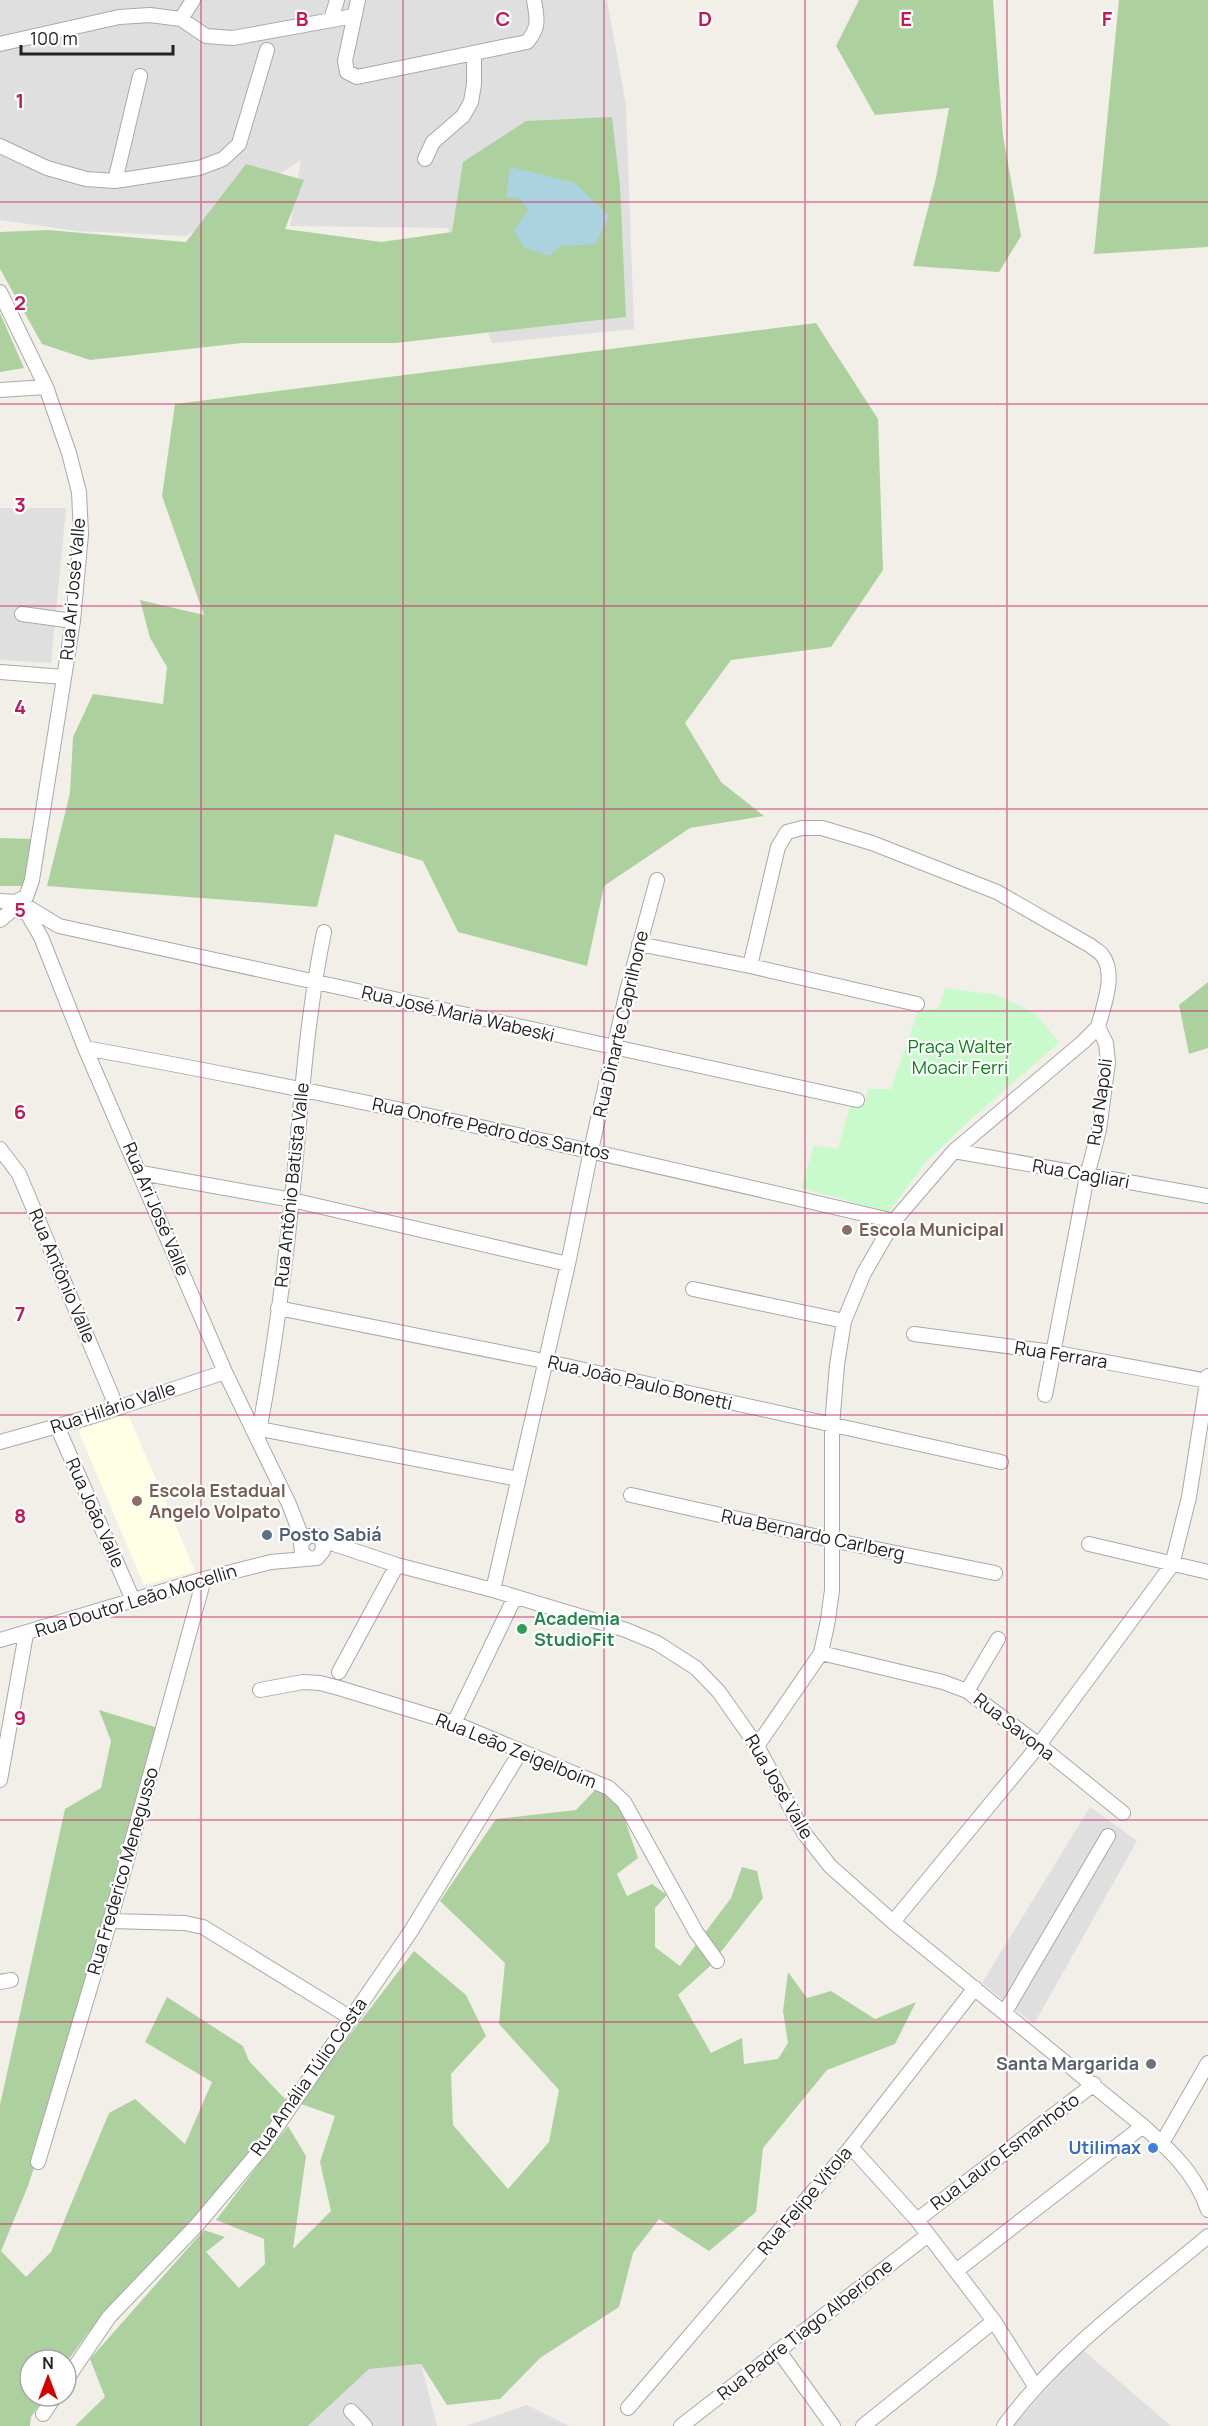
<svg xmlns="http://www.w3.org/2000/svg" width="1208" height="2426" font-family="Manrope,sans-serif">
  <rect width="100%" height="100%" fill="#f2efe9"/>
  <path fill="#e0dfdf" d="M0,0H607L626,105L634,329L492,343L448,228L290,226L301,160L186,236L77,231L0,220Z
    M0,508H66L51,663L0,660Z
    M1090,1807L1137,1841L1034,2024L982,1983Z
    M1082,2349L1171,2426H1013Z
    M421,2364L437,2426H308L369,2369Z
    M527,2405L569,2426H466Z"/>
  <path fill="#ffffe5" d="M128,1414L195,1571L144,1585L78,1430Z"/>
  <path fill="#add19e" d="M859,0H993L1003,136L1021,236L999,272L913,266L936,178L949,108L875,115L836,46Z
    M1119,0H1208V247L1094,254Z
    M612,117L620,186L626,317L396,343H242L90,360L42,344L0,269V232L48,230L186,242L246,164L304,180L285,229L381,242L452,232L463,162L526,121Z
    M0,313L24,368L0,372Z
    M816,323L878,419L883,570L831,647L731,660L685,723L721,782L764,816L690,828L604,886L587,966L458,932L423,861L335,834L317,907L47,886L70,793L73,737L93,694L163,704L167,667L150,638L140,600L204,615L162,496L175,404Z
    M0,838L32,839L27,886H0Z
    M1208,982V1048L1189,1054L1179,1005Z
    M99,1710L158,1728L53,2109L28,2186L1,2251L26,2277L51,2252L109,2113L135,2099L185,2144L212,2082L145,2042L167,1997L243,2046L249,2061L286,2100L238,2168L88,2333L66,2363V2360H30V2396H45L31,2417L30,2426H0V2105L65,1809L101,1788L111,1741Z
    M596,1789L618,1800L638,1858L617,1874L627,1896L652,1884L667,1895L655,1908V1947L680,1966L731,1898L742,1867L757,1871L763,1898L709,1967L678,1995L711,2053L742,2038L744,2064L778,2059L788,2043L783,2011L788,1972L807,1998L831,1991L875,2019L916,2002L895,2044L827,2070L763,2148L756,2212L709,2251L659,2219L633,2253L619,2307L540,2358L500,2399L447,2405L421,2364L369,2369L308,2426H75L105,2397L90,2359L204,2230L225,2237L206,2252L239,2288L265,2264L264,2239L216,2220L288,2126L306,2156L293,2249L331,2211L320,2162L335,2116L298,2103L414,1951L466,1995L486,2036L451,2074L453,2125L508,2189L549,2142L559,2090L499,2024L505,1963L440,1901L496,1819L576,1810Z"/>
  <path fill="#c8facc" d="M945,988L997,995L1036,1014L1059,1043L972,1118L925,1163L889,1212L801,1188L814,1145L838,1149L850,1105L865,1104L868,1089H891L918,1011L939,1008Z"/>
  <path fill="#aad3df" d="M510,167L575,183L609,216L596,244L561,246L549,256L524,247L514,230L528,211L520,198L506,197Z"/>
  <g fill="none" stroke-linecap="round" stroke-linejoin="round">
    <defs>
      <path id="minor" d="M358,0L345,61L347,72L357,77L527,42C540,27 537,18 534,0
        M181,19L193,0
        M331,20L337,0
        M0,44L119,17L150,15L181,19L206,36L233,38L354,16
        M0,146L47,168L86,179L115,181L199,168L223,159L239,144L267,50
        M425,159L433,142L463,116L471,102L474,84V54
        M115,181L140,76
        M0,292L46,387L69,453L79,492L81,534L73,621L32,880L26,897
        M0,390L46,387
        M22,614L73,621
        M0,672L64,677
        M26,897L19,900L17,906L19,911L27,913
        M0,901L18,902
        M31,909L59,926L857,1100
        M27,913L41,937L85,1048L225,1372L289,1504L303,1540
        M0,920L17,906
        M639,944L750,966L917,1004
        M750,966L778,847L787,832L802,828H822L872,843L997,892L1091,946C1094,949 1100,952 1102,955C1117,974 1103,1007 1098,1027L1106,1043L1108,1062L1099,1130L1087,1176L1045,1395
        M85,1048C357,1097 626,1158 894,1221
        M0,1149L19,1174L117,1408
        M954,1151L1208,1196
        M141,1173L292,1200L568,1264
        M693,1289L844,1321
        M278,1308L544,1361L1001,1462
        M914,1334L1052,1352L1208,1381
        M57,1426L133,1600
        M260,1429L518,1479
        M258,1437C273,1358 284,1278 292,1198C301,1109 306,1020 324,932
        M0,1442L93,1416L225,1372
        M631,1495L832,1540L995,1573
        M1089,1544L1208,1572
        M308,1558L302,1553L301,1543L308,1536H316L322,1540L397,1565L493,1590L626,1630L657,1643L696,1668L719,1692L757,1746L804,1833L830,1866L893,1922L1143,2126C1171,2151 1196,2174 1208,2210
        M493,1590L568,1264L591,1150L627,991L657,880
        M0,1640L204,1579L271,1562L317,1558L323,1551L322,1540
        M821,1653L943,1682L967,1691L1039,1745L1123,1813
        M339,1672L397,1565
        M260,1690L303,1682L320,1683L339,1688L454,1723L609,1788L624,1802L696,1932L717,1961
        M967,1691L998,1639
        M454,1723L515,1597
        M757,1746L821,1653L828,1620L832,1590V1426L837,1365L844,1321L864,1273L894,1221L954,1151L1083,1042L1098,1027
        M0,1780L26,1634
        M110,1921L185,1923L203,1927L351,2018
        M893,1922L1039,1745L1172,1565L1189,1497L1208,1376
        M0,1982L11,1980
        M1005,2012L1108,1836
        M1162,2143L1208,2063
        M851,2147L917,2220L994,2321L1035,2386
        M38,2162L110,1921L204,1579
        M917,2220L1094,2084
        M956,2271L1143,2126
        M778,2350L833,2426
        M66,2380L109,2317L197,2225L262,2148L411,1931L521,1751
        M628,2408L851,2147L975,1988
        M351,2411L365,2426
        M43,2414L55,2396
        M681,2426L928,2235
        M863,2426L994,2321
        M1004,2426C1059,2351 1137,2296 1208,2236"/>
    </defs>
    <use href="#minor" stroke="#a9a9a9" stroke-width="16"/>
    <use href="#minor" stroke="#fff" stroke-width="14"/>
  </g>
  <path fill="none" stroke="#c2185b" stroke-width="1.5" stroke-opacity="0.55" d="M201,0V2426M403,0V2426M604,0V2426M805,0V2426M1007,0V2426M0,202H1208M0,404H1208M0,606H1208M0,809H1208M0,1011H1208M0,1213H1208M0,1415H1208M0,1617H1208M0,1820H1208M0,2022H1208M0,2224H1208"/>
  <g fill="#8d6e63" stroke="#fff" stroke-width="2">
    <circle cx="847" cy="1230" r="6"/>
    <circle cx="137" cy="1501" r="6"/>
  </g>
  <circle fill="#5c6f8a" stroke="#fff" stroke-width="2" cx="267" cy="1535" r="6"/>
  <circle fill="#2e9e5b" stroke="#fff" stroke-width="2" cx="522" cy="1629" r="6"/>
  <circle fill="#6b7280" stroke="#fff" stroke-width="2" cx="1151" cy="2064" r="6"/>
  <circle fill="#3f7fe0" stroke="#fff" stroke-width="2" cx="1153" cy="2148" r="6"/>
  <g text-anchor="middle" stroke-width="4.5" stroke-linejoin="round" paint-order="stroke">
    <g font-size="18" fill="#222" stroke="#fff">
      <text transform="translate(73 589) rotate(-85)" y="6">Rua Ari José Valle</text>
      <text transform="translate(458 1014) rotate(13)" y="6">Rua José Maria Wabeski</text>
      <text transform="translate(621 1024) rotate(-77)" y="6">Rua Dinarte Caprilhone</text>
      <text transform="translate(1100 1102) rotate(-82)" y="6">Rua Napoli</text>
      <text transform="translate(491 1129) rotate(12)" y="6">Rua Onofre Pedro dos Santos</text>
      <text transform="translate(1081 1174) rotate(10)" y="6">Rua Cagliari</text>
      <text transform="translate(292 1185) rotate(-84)" y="6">Rua Antônio Batista Valle</text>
      <text transform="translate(156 1209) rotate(67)" y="6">Rua Ari José Valle</text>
      <text transform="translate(62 1276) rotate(67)" y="6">Rua Antônio Valle</text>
      <text transform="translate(1061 1355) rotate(9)" y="6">Rua Ferrara</text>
      <text transform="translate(640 1383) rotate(13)" y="6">Rua João Paulo Bonetti</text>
      <text transform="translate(113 1408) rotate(-18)" y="6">Rua Hilário Valle</text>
      <text transform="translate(95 1513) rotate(66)" y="6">Rua João Valle</text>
      <text transform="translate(813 1535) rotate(12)" y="6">Rua Bernardo Carlberg</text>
      <text transform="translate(136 1601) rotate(-17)" y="6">Rua Doutor Leão Mocellin</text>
      <text transform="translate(1014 1727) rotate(38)" y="6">Rua Savona</text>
      <text transform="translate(516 1751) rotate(22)" y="6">Rua Leão Zeigelboim</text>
      <text transform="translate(779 1787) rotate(60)" y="6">Rua José Valle</text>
      <text transform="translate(123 1871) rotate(-74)" y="6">Rua Frederico Menegusso</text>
      <text transform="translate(309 2077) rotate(-55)" y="6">Rua Amália Túlio Costa</text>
      <text transform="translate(1005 2152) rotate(-37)" y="6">Rua Lauro Esmanhoto</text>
      <text transform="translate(805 2201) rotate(-50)" y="6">Rua Felipe Vítola</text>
      <text transform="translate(805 2330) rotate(-38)" y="6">Rua Padre Tiago Alberione</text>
    </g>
    <g font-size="18" fill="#0c8416" stroke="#fff">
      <text x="960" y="1053">Praça Walter<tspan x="960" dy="21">Moacir Ferri</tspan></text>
    </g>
    <g font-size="18" font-weight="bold" fill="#785e54" stroke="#fff" text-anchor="start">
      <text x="859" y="1236">Escola Municipal</text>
      <text x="149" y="1497">Escola Estadual<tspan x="149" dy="21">Angelo Volpato</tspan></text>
    </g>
    <g font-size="18" font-weight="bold" fill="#4e5e75" stroke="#fff" text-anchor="start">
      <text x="279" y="1541">Posto Sabiá</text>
    </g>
    <g font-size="18" font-weight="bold" fill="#27864d" stroke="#fff" text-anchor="start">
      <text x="534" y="1625">Academia<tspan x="534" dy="21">StudioFit</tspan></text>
    </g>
    <g font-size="18" font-weight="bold" fill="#5b616d" stroke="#fff" text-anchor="end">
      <text x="1139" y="2070">Santa Margarida</text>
    </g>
    <g font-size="18" font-weight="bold" fill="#366cbe" stroke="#fff" text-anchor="end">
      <text x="1141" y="2154">Utilimax</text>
    </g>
  </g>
  <g font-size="20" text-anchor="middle" font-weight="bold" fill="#c2185b" stroke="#fff" stroke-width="4.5" stroke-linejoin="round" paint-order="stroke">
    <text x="302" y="26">B</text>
    <text x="503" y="26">C</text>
    <text x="705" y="26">D</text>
    <text x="906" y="26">E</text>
    <text x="1107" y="26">F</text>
    <text x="20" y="108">1</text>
    <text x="20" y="310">2</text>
    <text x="20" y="512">3</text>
    <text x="20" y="714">4</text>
    <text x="20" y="917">5</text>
    <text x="20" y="1119">6</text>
    <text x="20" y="1321">7</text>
    <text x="20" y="1523">8</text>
    <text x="20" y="1725">9</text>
  </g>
  <g transform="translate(48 2378)"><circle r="28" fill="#ffffff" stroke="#a7a7a7" stroke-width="1.5"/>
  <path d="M0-4.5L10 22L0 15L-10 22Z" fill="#d40000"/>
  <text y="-9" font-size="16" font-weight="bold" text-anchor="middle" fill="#222222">N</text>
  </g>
  <path d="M21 45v9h152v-9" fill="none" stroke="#222222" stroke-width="3"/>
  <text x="30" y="45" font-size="18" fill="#222222" stroke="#ffffff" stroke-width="4.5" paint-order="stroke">100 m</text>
</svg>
